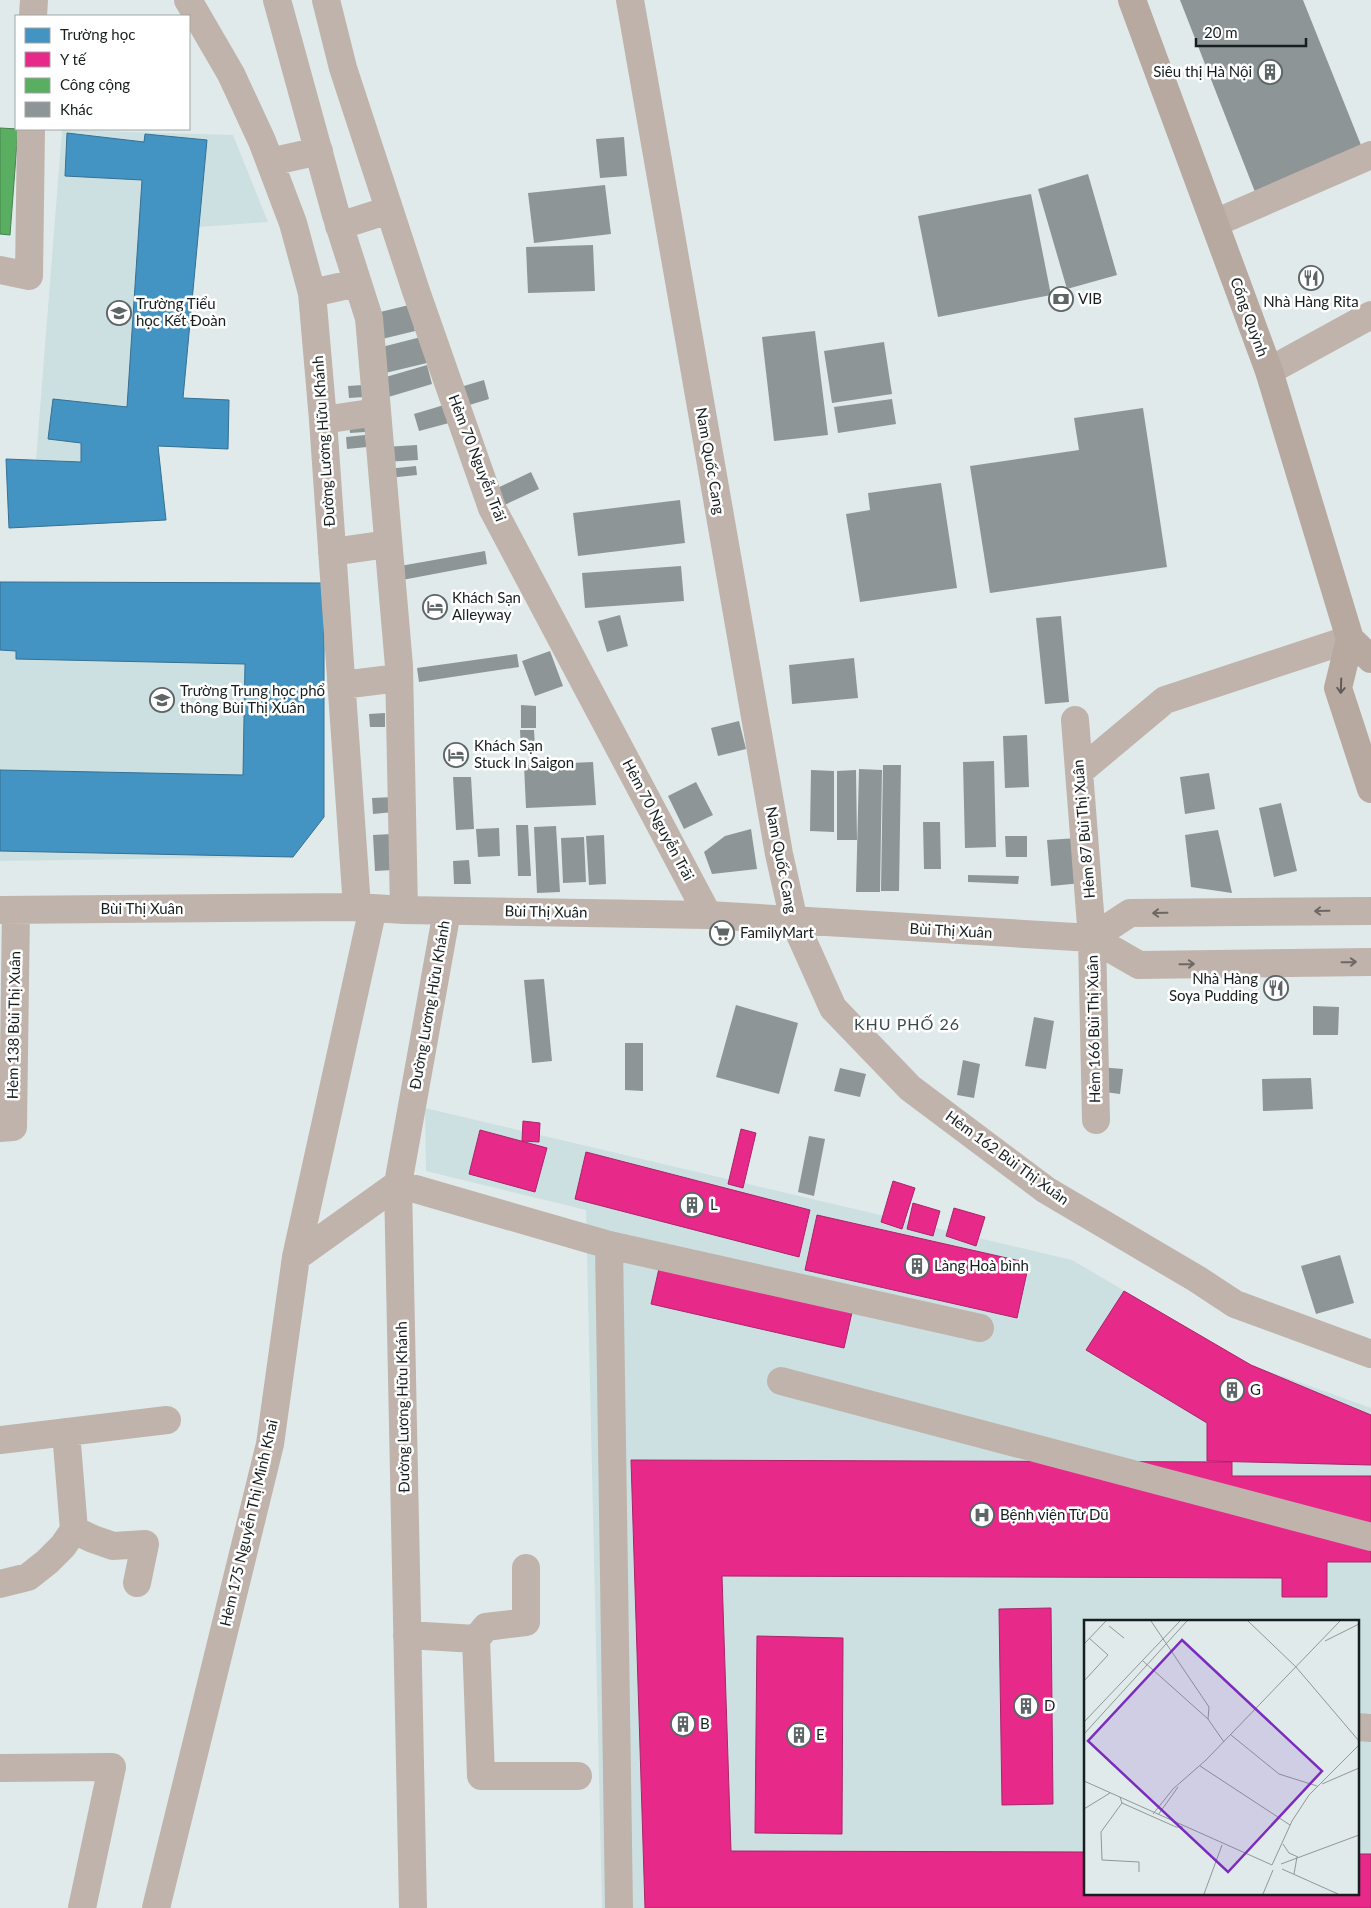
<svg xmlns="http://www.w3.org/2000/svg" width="1371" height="1908" font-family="Lato,sans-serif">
  <rect width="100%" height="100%" fill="#e0eaeb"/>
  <path fill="#cce0e1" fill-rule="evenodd" d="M62,130L233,135L268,222L199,227L183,398L229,400L228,449L158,446L166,520L69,525L70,461L36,460Z
    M0,582L324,583V817L293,857L0,861Z
    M425,1108L1072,1260L1251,1365L1371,1408V1908H602L586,1210L426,1171ZM1085,1622H1357V1894H1085Z"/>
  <path fill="#4393c3" stroke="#367092" d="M67,133L144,142L145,134L207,140L183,398L229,400L228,449L158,446L166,520L9,528L6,459L81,462V443L48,439L53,399L127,407L142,180L65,176Z
    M0,582L324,583V817L293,857L0,851V770L243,775L245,664L16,659V651L0,650Z"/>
  <path fill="#e7298a" stroke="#a9266a" d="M523,1121L540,1123L539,1142L522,1141Z
    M741,1129L756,1133L743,1188L728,1184Z
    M480,1130L547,1148L535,1192L469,1174Z
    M586,1152L810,1210L799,1257L575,1199Z
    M893,1181L915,1188L902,1229L881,1222Z
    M913,1203L940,1211L933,1236L907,1229Z
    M954,1208L985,1217L976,1246L946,1236Z
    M817,1215L1029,1263L1017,1318L805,1270Z
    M660,1264L853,1308L844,1348L651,1304Z
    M1124,1291L1251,1365L1371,1415V1465L1207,1461V1423L1086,1350Z
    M631,1460L1232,1462V1476H1371V1562H1327V1597H1282V1578L722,1576L731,1851L1085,1852V1894H1357V1854H1371V1908H645Z
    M1051,1608L1053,1804L1002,1805L999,1609Z
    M757,1636L843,1638L842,1834L755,1833Z"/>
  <path fill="#5aae61" stroke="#46834d" d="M0,128L18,129L10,235L0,234Z"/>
  <path fill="#8e9596" d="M1180,0H1303L1363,150L1255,192Z
    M624,137L627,176L600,178L596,139Z
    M1088,174L1117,275L1067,289L1038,189Z
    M605,185L611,234L534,243L528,193Z
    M1031,194L1051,295L938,317L918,216Z
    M593,245L595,291L528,293L526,247Z
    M409,305L415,331L378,340L372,314Z
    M815,331L828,435L774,441L762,337Z
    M421,337L427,363L381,374L374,349Z
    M884,342L892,394L832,403L824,351Z
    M427,365L432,384L385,398L379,379Z
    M484,380L489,399L463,407L457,388Z
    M363,385L364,397L349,398L348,386Z
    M892,399L896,424L838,433L834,407Z
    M444,405L449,423L419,431L414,414Z
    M1143,408L1167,567L990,593L970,466L1079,450L1074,418Z
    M365,422V432L350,433L349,423Z
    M365,435L367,447L347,449L346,437Z
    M417,445L418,460L385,462L384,447Z
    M416,466L417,475L388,478L387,469Z
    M531,472L539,489L498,508L491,491Z
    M941,483L957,588L860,602L846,514L870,510L868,493Z
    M680,500L685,543L578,556L573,513Z
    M485,551L487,564L402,580L400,566Z
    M681,566L684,601L585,608L582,573Z
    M620,615L628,646L607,652L598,621Z
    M1061,616L1069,702L1045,704L1036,618Z
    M550,651L563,686L535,696L522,661Z
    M517,654L519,667L419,682L417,668Z
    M854,658L858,698L792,704L789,665Z
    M521,705L536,706V728H521Z
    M385,713V727H370L369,714Z
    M739,721L746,749L718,756L711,728Z
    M520,730H534L535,747L521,748Z
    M1027,735L1029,787L1005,788L1003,736Z
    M994,761L996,847L965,848L963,762Z
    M593,762L596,805L526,808L524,765Z
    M883,765H901L899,891H881Z
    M859,769L882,770L880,892H856Z
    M811,770L834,771V832L810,831Z
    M856,770L857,840H837V771Z
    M1209,773L1215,809L1185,814L1180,777Z
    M453,777H471L474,829L456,830Z
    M696,782L713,815L684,829L668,796Z
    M393,797L394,812L373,814L372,798Z
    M1281,803L1297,871L1274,877L1259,808Z
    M923,822H940L941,869H924Z
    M516,825H528L531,876H518Z
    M556,826L560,892L537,893L534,827Z
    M499,828L500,856L478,857L476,829Z
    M751,829L757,869L712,874L704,852L725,836Z
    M1218,830L1232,893L1191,887L1185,835Z
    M392,834L393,870L375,871L373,835Z
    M604,835L606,884L589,885L586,836Z
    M1005,836H1027V857H1006Z
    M584,837L586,882L563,883L561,838Z
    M1078,838L1082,883L1051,886L1047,840Z
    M469,860L471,884H454L453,861Z
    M968,875L1019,876L1018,884L968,882Z
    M544,979L552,1061L532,1063L524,980Z
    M736,1005L798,1023L779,1094L716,1077Z
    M1313,1006L1339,1007L1338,1035H1313Z
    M1034,1017L1054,1021L1046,1069L1025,1066Z
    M625,1043H643V1091L625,1090Z
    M963,1060L980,1064L974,1098L957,1095Z
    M1099,1067L1123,1069L1120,1094L1097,1091Z
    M840,1068L866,1074L860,1097L834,1091Z
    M1311,1078L1313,1109L1263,1111L1262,1079Z
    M809,1136L825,1139L814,1196L798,1192Z
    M1340,1255L1354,1303L1316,1314L1301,1266Z"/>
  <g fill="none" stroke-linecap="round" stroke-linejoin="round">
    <path stroke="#c0b3ab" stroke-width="28" d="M188,0L231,74L262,141L293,223L312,293L323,420L357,907
      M277,0L336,215L369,318L399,666L404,910
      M326,0L343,68L416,291L492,508L708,915
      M630,0L779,854L794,921L833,1008L910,1088L1046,1190L1197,1279L1235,1304L1371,1354
      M33,16L34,0
      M270,162L319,151
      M1215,223L1371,155
      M339,226L389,210
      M0,270L29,276L31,129
      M312,293L357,283
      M1269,371L1371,315
      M323,420L377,412
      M332,552L388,544
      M342,685L399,678
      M1075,720L1092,938L1096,1120
      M1079,772L1165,700L1350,639
      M0,910L357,907L404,910L708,915L1092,938L1139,965L1371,962
      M1092,938L1130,913L1371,911
      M0,1128L13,1127L16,910
      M609,1245L619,1908
      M296,1257L373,908
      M781,1381L1371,1537
      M0,1440L167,1420
      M74,1530L93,1539L113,1546L145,1544L137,1583
      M0,1584L28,1577L47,1562L63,1546L74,1530L66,1432
      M407,1635L476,1639L481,1776H578
      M476,1639L486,1627L526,1622V1568
      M1357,1727L1371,1728
      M0,1768L112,1767L82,1908
      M156,1908L270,1444L296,1257L398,1184L609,1245L980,1328
      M413,1908L398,1184L447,911"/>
    <path stroke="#b7a9a0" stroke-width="28" d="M1132,0L1269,371L1350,639L1371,659
      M1350,639L1338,688L1371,789"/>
  </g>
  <defs><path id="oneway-shaft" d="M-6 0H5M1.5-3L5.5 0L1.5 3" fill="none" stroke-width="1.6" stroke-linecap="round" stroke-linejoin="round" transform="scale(1.25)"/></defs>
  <use stroke="#5f5d58" href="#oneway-shaft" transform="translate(1341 686) rotate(92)"/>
  <g stroke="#6c6864">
    <use href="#oneway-shaft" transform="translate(1322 911) rotate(179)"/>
    <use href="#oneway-shaft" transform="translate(1160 913) rotate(179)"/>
    <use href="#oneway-shaft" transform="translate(1349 962) rotate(-1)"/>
    <use href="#oneway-shaft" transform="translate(1187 964) rotate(-1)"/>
  </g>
  <defs>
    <symbol id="building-ring" viewBox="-11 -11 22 22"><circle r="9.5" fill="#fff" stroke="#5d6566" stroke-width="1.5"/><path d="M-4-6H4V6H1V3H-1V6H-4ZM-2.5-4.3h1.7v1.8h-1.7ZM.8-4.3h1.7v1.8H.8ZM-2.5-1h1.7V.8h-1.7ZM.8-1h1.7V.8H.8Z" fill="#5d6566"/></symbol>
    <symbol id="restaurant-ring" viewBox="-11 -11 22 22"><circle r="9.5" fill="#fff" stroke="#5d6566" stroke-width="1.5"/><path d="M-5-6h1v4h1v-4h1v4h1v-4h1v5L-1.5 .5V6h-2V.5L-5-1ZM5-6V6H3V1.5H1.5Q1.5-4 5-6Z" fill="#5d6566"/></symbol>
    <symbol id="bank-ring" viewBox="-11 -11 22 22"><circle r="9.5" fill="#fff" stroke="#5d6566" stroke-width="1.5"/><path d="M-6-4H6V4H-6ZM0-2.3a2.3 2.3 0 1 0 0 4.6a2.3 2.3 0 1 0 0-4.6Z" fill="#5d6566"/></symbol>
    <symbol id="school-ring" viewBox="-11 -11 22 22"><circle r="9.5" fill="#fff" stroke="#5d6566" stroke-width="1.5"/><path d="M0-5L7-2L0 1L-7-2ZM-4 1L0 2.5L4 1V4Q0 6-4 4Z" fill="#5d6566"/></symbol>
    <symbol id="hotel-ring" viewBox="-11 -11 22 22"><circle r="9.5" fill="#fff" stroke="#5d6566" stroke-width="1.5"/><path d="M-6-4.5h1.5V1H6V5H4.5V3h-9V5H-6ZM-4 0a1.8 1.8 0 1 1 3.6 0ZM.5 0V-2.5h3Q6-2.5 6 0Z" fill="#5d6566"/></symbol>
    <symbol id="supermarket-ring" viewBox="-11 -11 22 22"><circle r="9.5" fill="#fff" stroke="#5d6566" stroke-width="1.5"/><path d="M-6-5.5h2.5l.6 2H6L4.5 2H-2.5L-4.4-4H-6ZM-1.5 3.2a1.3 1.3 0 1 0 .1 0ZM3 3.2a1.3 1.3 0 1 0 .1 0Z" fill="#5d6566"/></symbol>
    <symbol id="hospital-ring" viewBox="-11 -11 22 22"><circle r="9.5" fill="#fff" stroke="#5d6566" stroke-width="1.5"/><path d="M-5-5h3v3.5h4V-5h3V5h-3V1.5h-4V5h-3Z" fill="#5d6566"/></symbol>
  </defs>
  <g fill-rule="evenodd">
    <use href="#building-ring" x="1256" y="58" width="28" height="28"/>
    <use href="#restaurant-ring" x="1297" y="264" width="28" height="28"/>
    <use href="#bank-ring" x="1047" y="285" width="28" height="28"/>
    <use href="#school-ring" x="105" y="299" width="28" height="28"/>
    <use href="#hotel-ring" x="421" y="593" width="28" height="28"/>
    <use href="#school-ring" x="148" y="686" width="28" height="28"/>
    <use href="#hotel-ring" x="442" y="741" width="28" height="28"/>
    <use href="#supermarket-ring" x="708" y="919" width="28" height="28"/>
    <use href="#restaurant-ring" x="1262" y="974" width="28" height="28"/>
    <use href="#building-ring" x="678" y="1191" width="28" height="28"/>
    <use href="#building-ring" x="903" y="1252" width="28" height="28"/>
    <use href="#building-ring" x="1218" y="1376" width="28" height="28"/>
    <use href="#hospital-ring" x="968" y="1501" width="28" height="28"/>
    <use href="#building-ring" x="1012" y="1692" width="28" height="28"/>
    <use href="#building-ring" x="669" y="1710" width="28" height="28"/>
    <use href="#building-ring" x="785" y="1721" width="28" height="28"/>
  </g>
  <g text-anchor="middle" stroke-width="5" stroke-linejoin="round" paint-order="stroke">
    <g font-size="15" fill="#171e1e" stroke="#fff" text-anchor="start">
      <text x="1252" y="77" text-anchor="end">Siêu thị Hà Nội</text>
      <text x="1078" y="304">VIB</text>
      <text x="1311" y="307" text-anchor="middle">Nhà Hàng Rita</text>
      <text x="136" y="309">Trường Tiểu<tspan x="136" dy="17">học Kết Đoàn</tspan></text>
      <text x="452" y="603">Khách Sạn<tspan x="452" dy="17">Alleyway</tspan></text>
      <text x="180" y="696">Trường Trung học phổ<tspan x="180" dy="17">thông Bùi Thị Xuân</tspan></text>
      <text x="474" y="751">Khách Sạn<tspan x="474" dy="17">Stuck In Saigon</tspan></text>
      <text x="740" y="938">FamilyMart</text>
      <text x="1258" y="984" text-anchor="end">Nhà Hàng<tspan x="1258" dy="17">Soya Pudding</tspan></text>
      <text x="710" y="1210">L</text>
      <text x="934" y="1271">Làng Hoà bình</text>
      <text x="1250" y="1395">G</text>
      <text x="1000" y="1520">Bệnh viện Từ Dũ</text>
      <text x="1044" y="1711">D</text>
      <text x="700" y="1729">B</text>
      <text x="816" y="1740">E</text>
    </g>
    <g font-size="15" fill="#171e1e" stroke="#fff">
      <text transform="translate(1249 317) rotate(70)" y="5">Cống Quỳnh</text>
      <text transform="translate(324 441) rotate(-94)" y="5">Đường Lương Hữu Khánh</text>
      <text transform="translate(477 458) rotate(69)" y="5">Hẻm 70 Nguyễn Trãi</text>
      <text transform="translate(710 461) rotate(80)" y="5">Nam Quốc Cang</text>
      <text transform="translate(658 820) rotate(62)" y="5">Hẻm 70 Nguyễn Trãi</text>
      <text transform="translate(1084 829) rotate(-95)" y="5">Hẻm 87 Bùi Thị Xuân</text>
      <text transform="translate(781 860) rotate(79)" y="5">Nam Quốc Cang</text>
      <text x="142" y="914">Bùi Thị Xuân</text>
      <text transform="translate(546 912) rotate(1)" y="5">Bùi Thị Xuân</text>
      <text transform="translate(951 931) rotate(3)" y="5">Bùi Thị Xuân</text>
      <text transform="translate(430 1005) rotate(-80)" y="5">Đường Lương Hữu Khánh</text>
      <text transform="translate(14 1025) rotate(-89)" y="5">Hẻm 138 Bùi Thị Xuân</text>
      <text transform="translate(1094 1029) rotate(-91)" y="5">Hẻm 166 Bùi Thị Xuân</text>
      <text transform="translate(1007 1158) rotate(36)" y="5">Hẻm 162 Bùi Thị Xuân</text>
      <text transform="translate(403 1407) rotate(-91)" y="5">Đường Lương Hữu Khánh</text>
      <text transform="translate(249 1523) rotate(-77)" y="5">Hẻm 175 Nguyễn Thị Minh Khai</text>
    </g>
    <g font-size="16" letter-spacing="1" fill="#3b4b4b" stroke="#fff">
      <text x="907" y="1030">KHU PHỐ 26</text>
    </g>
  </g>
  <g transform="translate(1084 1620)">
    <rect width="275" height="275" fill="#e0eaeb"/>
    <path fill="none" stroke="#909899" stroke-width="1" d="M67,1L125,87L124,99M164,1L212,47L275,121M25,6L40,18M241,21L275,4M0,24L22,1M59,41L124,99L140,122M0,61L24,35L5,18M0,102L96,1M0,114L103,1M147,115L195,154L233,166M116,146L206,205M0,161L188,245M238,164L275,148M36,177L38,183L92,207H99M38,183L17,212L18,240L55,242V252M0,189L26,173M69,194L89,169L122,140L256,1M74,195L94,167M199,224L205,233L214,237M197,244L275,215M188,245L208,201L225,175L275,125M198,249L254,274M210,254L213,237M120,274L138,225M179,274L189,250"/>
    <path fill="#7b2cbf" fill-opacity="0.15" stroke="#7b2cbf" stroke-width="2.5" d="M98,20L238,151L144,252L4,121Z"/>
    <rect width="275" height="275" fill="none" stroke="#171e1e" stroke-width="2.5"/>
  </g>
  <rect x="15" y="15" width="175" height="115" fill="#ffffff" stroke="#a2a5a5"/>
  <rect x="25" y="28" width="25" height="15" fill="#4393c3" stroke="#a2a5a5"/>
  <text x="60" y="40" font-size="15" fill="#171e1e">Trường học</text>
  <rect x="25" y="52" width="25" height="15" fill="#e7298a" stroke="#a2a5a5"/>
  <text x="60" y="65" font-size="15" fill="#171e1e">Y tế</text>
  <rect x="25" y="78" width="25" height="15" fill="#5aae61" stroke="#a2a5a5"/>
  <text x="60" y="90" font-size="15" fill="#171e1e">Công cộng</text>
  <rect x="25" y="102" width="25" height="15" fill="#8e9596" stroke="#a2a5a5"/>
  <text x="60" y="115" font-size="15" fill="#171e1e">Khác</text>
  <path d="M1196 38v8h110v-8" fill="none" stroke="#171e1e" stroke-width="2.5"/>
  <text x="1204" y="38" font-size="15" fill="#171e1e" stroke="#ffffff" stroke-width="4" paint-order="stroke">20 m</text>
</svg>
